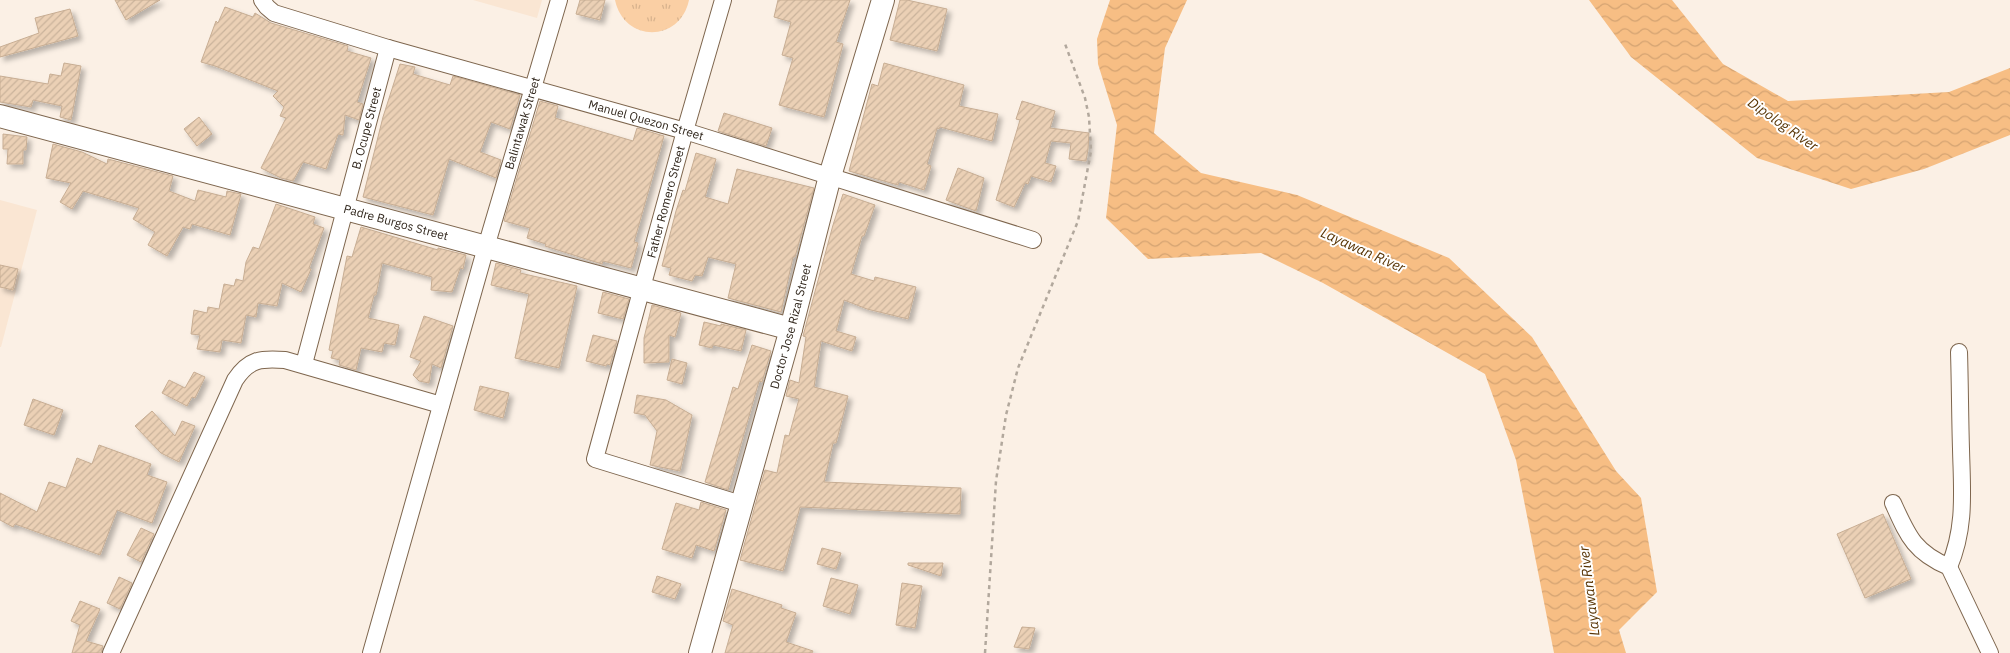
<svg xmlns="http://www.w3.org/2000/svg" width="2010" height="653" font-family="'IBM Plex Sans',sans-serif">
  <defs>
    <pattern id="grass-tufts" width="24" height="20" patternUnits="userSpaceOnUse" patternTransform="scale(1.25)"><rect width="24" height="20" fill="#facfa4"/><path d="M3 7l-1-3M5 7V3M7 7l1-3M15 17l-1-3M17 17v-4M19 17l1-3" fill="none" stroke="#d7b28d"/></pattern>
    <pattern id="water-waves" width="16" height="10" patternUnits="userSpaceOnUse" patternTransform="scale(1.25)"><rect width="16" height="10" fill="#f7be84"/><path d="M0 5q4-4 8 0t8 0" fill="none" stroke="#d4a372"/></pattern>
    <pattern id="building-hatch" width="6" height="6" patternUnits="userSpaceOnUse" patternTransform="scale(1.25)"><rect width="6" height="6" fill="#ebd0b5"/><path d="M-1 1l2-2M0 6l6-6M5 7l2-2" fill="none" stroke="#cab39b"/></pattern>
    <filter id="shadow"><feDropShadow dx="4" dy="4" stdDeviation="2.5" flood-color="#0004"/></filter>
  </defs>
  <rect width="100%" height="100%" fill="#fbf0e5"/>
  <path fill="#fae6d3" d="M473,0H542L537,18Z
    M0,200L37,210L1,347H0Z"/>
  <path fill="url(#grass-tufts)" d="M615,0H689C680,43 624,43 615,0Z"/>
  <path fill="url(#water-waves)" d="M1110,0H1187L1165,48L1154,133L1201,173L1297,195L1449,258L1532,337L1616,471L1641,498L1657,592L1619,630L1626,653H1554L1516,460L1485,374L1323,283L1261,253L1148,259L1106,218L1117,125L1098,64L1097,39Z
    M1589,0H1672L1723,64L1788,101L1949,92L2010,68V135L1924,169L1851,189L1757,158L1631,57Z"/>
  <path fill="url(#building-hatch)" stroke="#c7ad93" filter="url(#shadow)" d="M115,0H160L126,20Z
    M580,0H605L600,20L576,14Z
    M778,0H850L836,42L843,44L824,117L779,105L793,58L782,55L791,22L774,17Z
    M900,0H907L947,9L937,51L890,40Z
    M225,7L253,17L255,13L271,23L348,46L347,51L371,58L357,102L363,104L359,120L345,115L343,135L338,134L326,169L303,162L293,181L281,178L261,168L286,118L280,116L284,107L273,96L278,91L215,66L201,62L216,21L218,23Z
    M70,9L78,36L0,57V47L39,33L35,18Z
    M64,63L81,66L71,120L60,117L62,106L33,100L31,107L0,102V76L48,84L50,74L61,76Z
    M884,63L964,85L959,106L998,114L992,141L940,127L939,129L937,128L927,164L931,166L924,190L899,182L898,185L849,171L872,84L878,86Z
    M400,64L415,67L413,74L450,85L453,76L520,95L510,129L491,122L480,152L501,160L496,178L449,159L433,215L363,197L383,117Z
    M540,101L558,106L555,118L633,141L637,128L664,136L634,242L638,243L631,268L603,261L602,264L545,246L546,244L527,238L530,228L504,221Z
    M1022,101L1055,111L1050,128L1089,133L1088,149L1086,161L1069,159L1071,143L1051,141L1045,163L1056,166L1051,182L1031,176L1028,184L1025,183L1014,207L996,200L1020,120L1016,119Z
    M724,113L772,128L766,146L718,131Z
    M199,117L212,134L197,146L184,129Z
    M3,134L27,137L26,150H23V164H7L8,149H3Z
    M53,144L82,152L107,164L108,159L173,176L169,191L195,201L198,190L226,197L227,191L241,194L230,235L192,224L190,229L183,227L167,256L148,245L155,232L133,219L139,208L83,191L72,209L60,202L71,183L46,178Z
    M696,153L716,159L705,197L728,204L737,169L814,188L795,257H793L781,312L728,298L736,264L708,257L702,276L695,275L692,281L669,275L671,268L662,266L676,211L683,190L685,191Z
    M958,168L984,178L976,211L946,200Z
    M843,194L875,205L864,236H862L851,274L874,281L875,277L916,287L908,319L867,309L844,300L836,331L856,337L852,351L821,341L814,387L848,396L836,443H833L824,482L961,488L960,514L800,507L783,571L740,560L765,470L777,473L785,435L789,436L799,399L786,396L790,380L799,383L806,337L803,336L833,225Z
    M276,204L315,217L313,224L324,228L309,268L311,269L301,292L282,283L277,306L258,303L256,317L246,315L241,343L222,340L220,352L197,349L200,335L191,334L194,310L207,313L208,307L219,309L224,284L234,286L236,279L243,281L246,262L253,247L259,249Z
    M361,227L438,250V248L466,255L463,269L460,268L452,292L431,290L432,277L382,263L376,295H374L368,318L399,325L395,345L384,343L382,352L361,348L356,370L339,365L340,360L331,358L333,351L329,350L347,256L352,257Z
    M496,263L521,270L520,273L577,286L559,368L515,358L529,294L491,285Z
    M0,265L18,269L13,290L0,287Z
    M603,292L629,299L623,319L598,313Z
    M652,305L681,313L675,337L669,335V362L644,363V338Z
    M424,316L453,326L441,368L432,364L429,383L419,381L413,375L421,361L410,357Z
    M704,322L721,326V324L746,330L741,351L713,345L712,348L699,345Z
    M593,335L617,341L610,365L607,364L606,366L586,361Z
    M752,345L771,351L762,382L759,381L728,490L705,482L733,387L738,389Z
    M672,359L687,363L682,384L667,380Z
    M194,372L205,377L195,398L192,397L187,406L162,393L169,380L185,388Z
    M480,386L509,393L503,418L474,410Z
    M637,395L666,400L692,415L680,471L650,465L657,431L645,415L634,413Z
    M33,399L63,410L54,435L24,425Z
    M152,411L175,436L182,421L195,426L179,462L161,453L135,426Z
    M99,445L151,464L147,475L167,482L152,523L117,510L100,555L15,524L13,527L0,520V493L37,512L49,482L66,488L77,458L92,464Z
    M701,502L726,510L714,551L696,545L692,558L662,549L676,503L699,510Z
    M1883,514L1911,579L1865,598L1837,534Z
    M141,528L154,534L141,562L127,555Z
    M822,548L841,553L836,569L817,564Z
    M908,563H943L941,576L908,565Z
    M657,576L681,584L675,599L652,592Z
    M119,577L132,583L120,609L107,603Z
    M831,578L858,585L850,614L823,606Z
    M902,583L922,586L915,628L896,625Z
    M732,589L782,605L781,608L796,613L786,642L813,651L812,653H725L733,625L723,621Z
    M80,601L100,609L86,641L103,646L101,653H72L80,625L71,621Z
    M1022,627L1035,628L1029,649L1014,647Z"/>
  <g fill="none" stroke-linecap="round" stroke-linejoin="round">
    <defs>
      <g id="street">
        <path id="s1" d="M262,0L267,7L274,13L388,48L685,131L1033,240"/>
        <path d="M723,0L685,131L595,459L741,504"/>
        <path id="s2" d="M304,364L388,48"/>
        <path d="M1893,503C1908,536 1914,552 1949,567L1990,653"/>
        <path d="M1949,567C1966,527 1962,491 1961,449C1960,417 1960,384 1959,352"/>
        <path d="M111,653L235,380C249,359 261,358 285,360L441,405"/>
        <path id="s3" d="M371,653L486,247L559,0"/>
      </g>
      <g id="secondary">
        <path id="s4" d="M0,116L791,329"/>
        <path id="s5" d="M700,653L791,329L830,176L883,0"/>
      </g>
    </defs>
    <use href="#street" stroke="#7e664e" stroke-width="18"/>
    <use href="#secondary" stroke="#7e664e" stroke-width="24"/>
    <path stroke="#b2a89d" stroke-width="2.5" stroke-dasharray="4 4" stroke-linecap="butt" d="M985,653L996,481L1006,415L1018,368L1078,221L1091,151L1089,117L1085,98L1064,41"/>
    <use href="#street" stroke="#fff" stroke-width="16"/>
    <use href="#secondary" stroke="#fff" stroke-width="22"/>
  </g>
  <g text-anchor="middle" stroke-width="4" stroke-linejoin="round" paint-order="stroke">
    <g font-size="12" fill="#31271d" stroke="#fff">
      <text dy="4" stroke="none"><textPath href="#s1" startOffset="405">Manuel Quezon Street</textPath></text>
      <text dy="4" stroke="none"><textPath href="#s3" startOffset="551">Balintawak Street</textPath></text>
      <text dy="4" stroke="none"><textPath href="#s2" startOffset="244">B. Ocupe Street</textPath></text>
      <text transform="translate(666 202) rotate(-75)" y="4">Father Romero Street</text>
      <text dy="4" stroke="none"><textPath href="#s4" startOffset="410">Padre Burgos Street</textPath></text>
      <text dy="4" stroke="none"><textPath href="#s5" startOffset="339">Doctor Jose Rizal Street</textPath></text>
    </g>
    <g font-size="14" font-style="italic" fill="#573303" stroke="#fff">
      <text transform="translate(1783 124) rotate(35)" y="5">Dipolog River</text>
      <text transform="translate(1363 250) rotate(24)" y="5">Layawan River</text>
      <text transform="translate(1589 591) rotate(-97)" y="5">Layawan River</text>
    </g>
  </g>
</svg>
